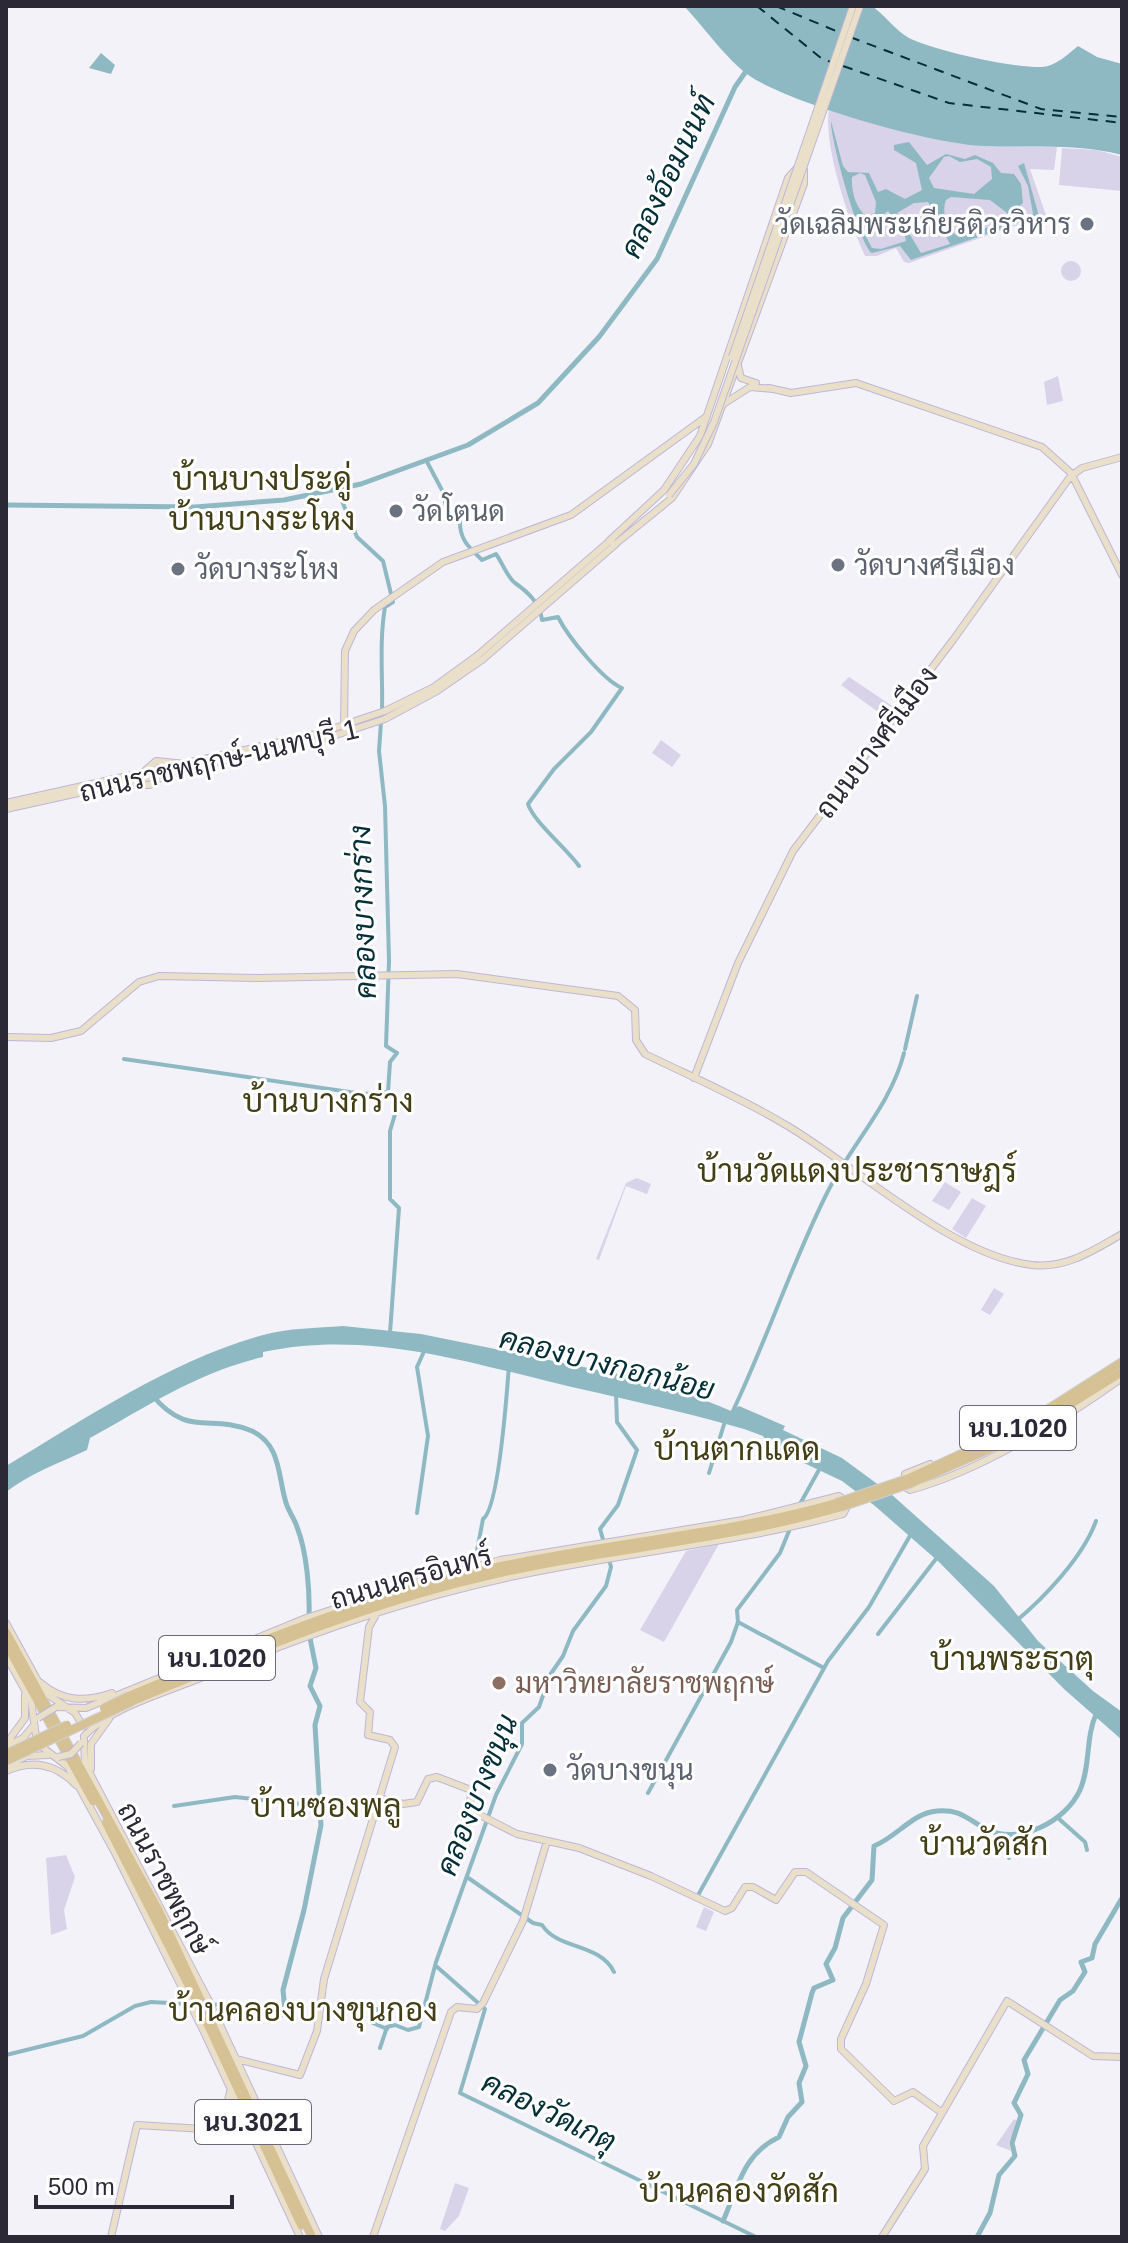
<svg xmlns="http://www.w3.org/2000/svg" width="1128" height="2243" font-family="Arial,Sarabun,sans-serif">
  <rect width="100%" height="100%" fill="#f4f2f9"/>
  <path fill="#d8d3e9" d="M829,109L910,133L979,146L1057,147L1054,170L1030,169L1046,215L909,263L904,262L896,248L877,256H865C849,221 823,146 829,109Z
    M1062,148L1097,150L1122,157V191L1059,185Z
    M1061 271a10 10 0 1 1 20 0a10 10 0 1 1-20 0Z
    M1058,376L1063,401L1047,405L1044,382Z
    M849,677L897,709L889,720L841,685Z
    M661,740L681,755L672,767L652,753Z
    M637,1178L651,1184L647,1194L626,1186L599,1260L596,1259L626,1183Z
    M945,1182L961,1192L949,1210L932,1201Z
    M972,1198L986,1206L966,1238L952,1229Z
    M994,1288L1004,1294L990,1315L981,1310Z
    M719,1544L664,1642L640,1630L686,1551Z
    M66,1855L75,1877L64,1910L67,1929L51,1935L46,1858Z
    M704,1907L714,1912L706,1931L696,1927Z
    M1014,2119L1018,2121L1009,2143L1011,2151L996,2145Z
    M455,2183L469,2188L459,2216L445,2231L440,2229Z"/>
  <path fill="#8eb9c2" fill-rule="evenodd" d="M684,6H872C885,15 895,30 909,38C936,51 1012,68 1042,67C1056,66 1068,54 1078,46L1097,57L1122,64V155C1076,143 1030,148 983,146C928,143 804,107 756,80C729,64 706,29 684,6Z
    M101,53L115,65L111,74L89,68Z
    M831,121L843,166L848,172L869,173L878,192L886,189L905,199L922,190L916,163L894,150V145L909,142L927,165L946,154L965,159L975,155L993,163L1001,173L1014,174L1021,184L1023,203L1014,211L1020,221L1033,214L1028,186L1018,166L1024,163L1039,216L911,260L900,246L872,253C860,246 830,138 831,121ZM949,156L960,162L977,159L991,167L992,179L974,194L934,188L929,178L944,157ZM860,173L865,175L876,202L875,213L867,217C856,209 851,191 852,177ZM951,197L990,200L1007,213V221L959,237C947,229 941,214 946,200ZM928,202L950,244L921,253L897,213L914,203ZM888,211L904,232L906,241L881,249L872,248L863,231Z
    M343,1326L421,1334L623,1375C658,1385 695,1395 731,1411L739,1406L785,1426L783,1430L842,1458L891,1494L994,1586L1038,1641L1093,1691L1122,1712V1740L1064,1689L939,1562L875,1506L842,1481L770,1447L763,1436L744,1429C679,1410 613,1397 547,1381C453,1358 361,1331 263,1352V1357C198,1372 148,1406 90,1438L87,1450C59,1463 31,1473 6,1492V1466C84,1419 176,1358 263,1335C288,1328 317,1328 343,1326Z"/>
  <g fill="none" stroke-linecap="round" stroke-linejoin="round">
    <path stroke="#8eb9c2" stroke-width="4" d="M426,460L443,492L448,517L460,520C459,540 470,548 482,560L496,554C502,562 507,577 515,583C528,592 540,603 542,620L558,617C568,637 603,680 622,688L591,732L554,769L528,804C533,821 567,849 579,866
      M337,489L357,537L383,561L393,602L385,607C379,642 383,678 382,713
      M381,722L379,751L385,806L389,961L386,1046L397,1053L390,1062L388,1092L398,1104L390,1131V1199L399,1208L390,1333
      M905,1049L917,996
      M124,1059L363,1094L388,1092
      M732,1413C766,1342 791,1265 827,1193C850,1146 891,1105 904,1053
      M709,1473L726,1418
      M800,1504L820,1468
      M417,1513L428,1436L417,1367L426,1347
      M604,1543L600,1529L618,1505L637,1450L617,1422L616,1393
      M475,1561L483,1519C499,1508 507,1391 509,1365
      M738,1622L824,1668
      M1015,1622C1044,1598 1083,1557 1096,1521
      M878,1634L939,1555
      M648,1793L731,1642L738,1622L737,1610L780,1553L789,1531
      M174,1806L235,1797L321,1806
      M1058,1818L1085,1842L1087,1850
      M1009,1858V1834
      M467,1877L533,1923L542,1925C558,1950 600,1943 614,1972
      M697,1897L828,1661L869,1607L911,1534
      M436,1966L485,2009L460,2093L756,2237
      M209,2004L268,2010L274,2016L281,2015
      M377,2009L373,2023L387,2029
      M380,2048L387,2027L395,2025L408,2030L419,2027L436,1962L496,1795L522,1744V1723L539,1707L550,1675L563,1656L573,1631L606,1586L611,1567L609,1559
      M6,2055L83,2036L135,2006L151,2002L188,2004"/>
    <path stroke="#8eb9c2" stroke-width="5" d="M6,505L195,507L284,500L361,484L468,445L538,403L599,337L657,259L735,87L749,67
      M152,1395C189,1439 210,1413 252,1431C280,1444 278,1474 285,1499C287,1510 294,1517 297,1527C307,1552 310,1592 309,1619
      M281,2015L285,2011L283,1990L304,1910L321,1825L315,1725L320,1706L310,1686L316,1668L309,1633
      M723,2221C738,2187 743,2154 779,2137L788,2117L802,2102L799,2083L806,2066L799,2042L812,1993L814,1988L833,1980L826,1964L835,1948L843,1918L872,1880L874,1846C897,1837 912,1813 937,1811C961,1809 967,1819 986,1829C1019,1846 1066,1821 1080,1790C1091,1765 1085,1737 1097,1712
      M977,2237L990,2213L999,2175L1015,2156L1012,2143L1021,2115L1014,2103L1028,2074L1024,2060L1060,2000L1073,1991L1085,1972L1081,1962L1092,1958L1095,1944L1122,1898"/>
    <path stroke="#042f37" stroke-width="2" stroke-dasharray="10 8" stroke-linecap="butt" d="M757,6L821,58L833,63
      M776,6L841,33
      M850,37L1041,109L1122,117
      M843,66L949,103L1122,123"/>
    <defs>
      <path id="secondary" d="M738,366L741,378L756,383
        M769,388L791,393L856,383L1042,447L1071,473L1122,575
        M725,403L750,387L773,389
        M609,541L664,490L700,436L788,178L797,168L804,170V184L708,444L672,498L613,546
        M344,727L345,651L354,631L374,610L443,562L571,515L706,417
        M140,775L156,761L186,764
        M129,785H150L159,779
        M6,803L320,733L385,711L434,687L478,655L612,539
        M6,809L327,738L385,719L437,691L482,660L616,544
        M6,1037L51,1038L81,1031L139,982L159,976L258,978L457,974L618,996L635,1010L636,1040L645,1054C692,1077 741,1098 786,1125C856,1166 952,1256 1032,1265C1066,1269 1094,1250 1122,1234
        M694,1078L738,963L793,851L953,640L1070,477L1082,468L1122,457
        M988,1438L1041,1409
        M930,1464L905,1474L903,1486L910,1490C978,1472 1065,1419 1122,1378
        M6,1623L44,1692L75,1713L83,1726
        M6,1656L31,1701L37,1743L68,1767L114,1851L204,2032L300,2237
        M41,1683C63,1702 85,1702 112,1693
        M56,1707L86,1708L306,1618L415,1583L500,1560L743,1520L839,1496L849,1503L843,1514C737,1543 628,1552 520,1575C411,1597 306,1635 203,1677C165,1693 113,1706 84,1736
        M84,1739L85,1764L208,1999L319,2237
        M6,1744L25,1718V1695
        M9,1745L23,1738L34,1725
        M6,1766L27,1756L48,1755
        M91,1769V1744L109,1719
        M6,1771C33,1759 56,1764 76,1785
        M379,1798L403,1804L417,1802L428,1779L437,1777L471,1790L470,1810L517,1834L579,1848L651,1876L725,1911L732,1908L745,1887H753L776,1900L795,1872H806L884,1925L866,1984L841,2039V2049L894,2101L913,2092L941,2112
        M236,2059L300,2075L317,2031L324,1979L395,1747L390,1740L368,1735L370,1712L360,1702L369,1627L377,1613
        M111,2237L137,2125L221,2130L230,2092
        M373,2237L451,2012L457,2007L477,2009L483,2003L523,1921L547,1841
        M882,2237L925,2169L923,2146L1007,2001L1093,2056L1122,2057"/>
      <path id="primary" d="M907,1479L1020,1427L1122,1362
        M912,1483L1019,1436L1122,1372
        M6,1632L159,1911L312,2237
        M6,1644L93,1801
        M129,1696C250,1644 372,1595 501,1566C612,1542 727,1534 836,1503
        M131,1702C245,1655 359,1606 479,1578C599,1549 722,1542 841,1507
        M106,1823L200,2008L301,2225"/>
    </defs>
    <use href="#secondary" stroke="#beb6d7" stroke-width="8"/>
    <use href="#primary" stroke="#d1d0d3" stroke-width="10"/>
    <use href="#secondary" stroke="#eae0c9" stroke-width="6"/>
    <use href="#primary" stroke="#d5c194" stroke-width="8"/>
    <defs>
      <path id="secondary-bridge" d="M732,357L853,6
        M669,495L694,464L714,422L860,6
        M38,1718L56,1707
        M58,1757L71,1754L81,1743"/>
      <path id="primary-bridge" d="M836,1503L907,1479
        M841,1507L912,1483
        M104,1708L129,1696
        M6,1754L67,1725
        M6,1761L131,1702"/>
    </defs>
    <use href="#secondary-bridge" stroke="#beb6d7" stroke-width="8" stroke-linecap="butt"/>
    <use href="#primary-bridge" stroke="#d1d0d3" stroke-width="10" stroke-linecap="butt"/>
    <use href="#secondary-bridge" stroke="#eae0c9" stroke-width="6"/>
    <use href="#primary-bridge" stroke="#d5c194" stroke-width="8"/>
  </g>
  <g fill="#6b7280" stroke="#fff" stroke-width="3">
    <circle cx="1087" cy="224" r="8"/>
    <circle cx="396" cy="511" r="8"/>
    <circle cx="838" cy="565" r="8"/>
    <circle cx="178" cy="569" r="8"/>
    <circle cx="550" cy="1770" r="8"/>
  </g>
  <circle fill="#8d6e63" stroke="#fff" stroke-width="3" cx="499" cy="1683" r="8"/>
  <g text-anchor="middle" stroke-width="6" stroke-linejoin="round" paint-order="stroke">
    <g fill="#fff" stroke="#6b6972" stroke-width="2">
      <rect x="960" y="1406" width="116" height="44" rx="6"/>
      <rect x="159" y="1636" width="116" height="44" rx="6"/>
      <rect x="195" y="2100" width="116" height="44" rx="6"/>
    </g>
    <g font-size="26" font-weight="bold" fill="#2c2936">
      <text x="1018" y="1437">นบ.1020</text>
      <text x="217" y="1667">นบ.1020</text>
      <text x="253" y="2131">นบ.3021</text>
    </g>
    <g font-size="28" fill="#5b616d" stroke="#fff" text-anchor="start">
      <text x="1071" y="234" text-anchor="end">วัดเฉลิมพระเกียรติวรวิหาร</text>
      <text x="412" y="521">วัดโตนด</text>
      <text x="854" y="575">วัดบางศรีเมือง</text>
      <text x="194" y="579">วัดบางระโหง</text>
      <text x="566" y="1780">วัดบางขนุน</text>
    </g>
    <g font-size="28" fill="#2c2936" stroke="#fff">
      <text transform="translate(876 742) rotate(-53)" y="10">ถนนบางศรีเมือง</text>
      <text transform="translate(219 760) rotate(-13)" y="10">ถนนราชพฤกษ์-นนทบุรี 1</text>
      <text transform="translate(411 1577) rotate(-16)" y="10">ถนนนครอินทร์</text>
      <text transform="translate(165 1878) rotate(62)" y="10">ถนนราชพฤกษ์</text>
    </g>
    <g font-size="28" fill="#785e54" stroke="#fff" text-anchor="start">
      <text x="515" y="1693">มหาวิทยาลัยราชพฤกษ์</text>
    </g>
    <g font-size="30" font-style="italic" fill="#042f37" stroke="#fff">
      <text transform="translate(668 176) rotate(-64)" y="10">คลองอ้อมนนท์</text>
      <text transform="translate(363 912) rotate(-92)" y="10">คลองบางกร่าง</text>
      <text transform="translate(607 1364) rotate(14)" y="10">คลองบางกอกน้อย</text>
      <text transform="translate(477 1795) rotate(-68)" y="10">คลองบางขนุน</text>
      <text transform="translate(549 2112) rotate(26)" y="10">คลองวัดเกตุ</text>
    </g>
    <g font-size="32" fill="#423e15" stroke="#fff">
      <text x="262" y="490">บ้านบางประดู่</text>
      <text x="262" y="530">บ้านบางระโหง</text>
      <text x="328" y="1112">บ้านบางกร่าง</text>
      <text x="857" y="1182">บ้านวัดแดงประชาราษฎร์</text>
      <text x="737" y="1460">บ้านตากแดด</text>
      <text x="1012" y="1670">บ้านพระธาตุ</text>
      <text x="326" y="1817">บ้านซองพลู</text>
      <text x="984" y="1855">บ้านวัดสัก</text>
      <text x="303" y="2021">บ้านคลองบางขุนกอง</text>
      <text x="739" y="2202">บ้านคลองวัดสัก</text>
    </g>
  </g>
  <rect width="1128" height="2243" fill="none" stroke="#2c2936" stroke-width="16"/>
  <path d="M36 2195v12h196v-12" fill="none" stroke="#2c2936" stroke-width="4"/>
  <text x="48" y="2195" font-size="24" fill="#2c2936" stroke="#ffffff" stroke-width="6" paint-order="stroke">500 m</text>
</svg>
